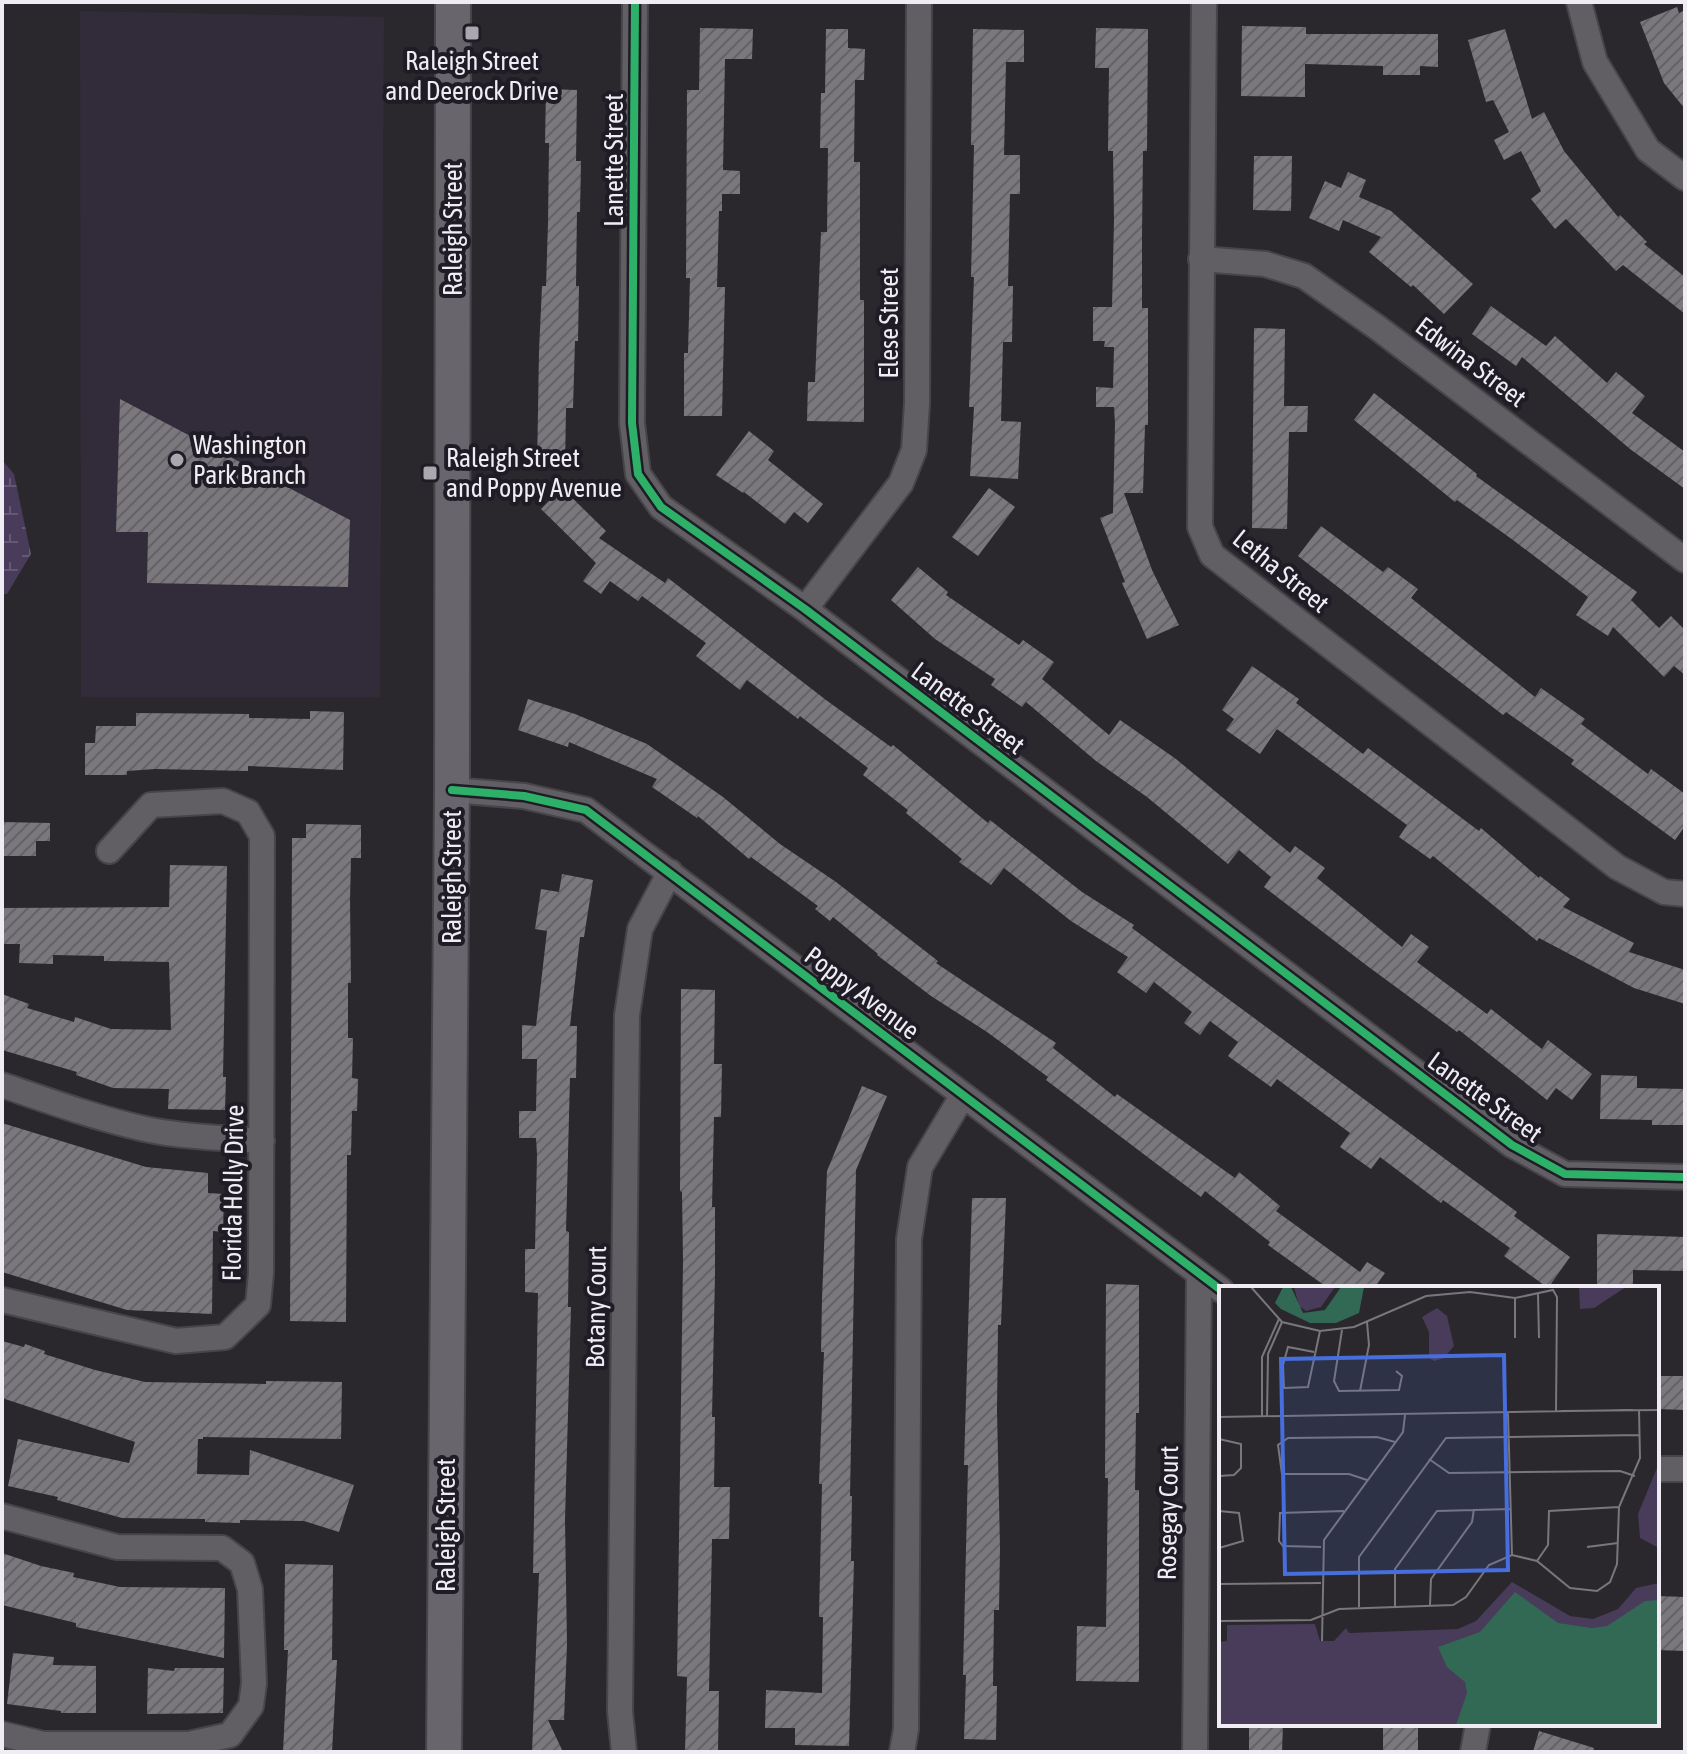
<svg xmlns="http://www.w3.org/2000/svg" width="1687" height="1754" font-family="'Asap Condensed',sans-serif">
  <defs>
    <pattern id="wetland-marsh" width="20" height="14" patternUnits="userSpaceOnUse" patternTransform="scale(2)"><rect width="20" height="14" fill="#493b5a"/><path d="M1 5h8M5 5V1M11 12h8M15 12V8" fill="none" stroke="#645872"/></pattern>
    <pattern id="building-hatch" width="6" height="6" patternUnits="userSpaceOnUse" patternTransform="scale(2)"><rect width="6" height="6" fill="#7a787d"/><path d="M-1 1l2-2M0 6l6-6M5 7l2-2" fill="none" stroke="#646266"/></pattern>
  </defs>
  <rect width="100%" height="100%" fill="#2a282d"/>
  <path fill="#322b3a" d="M80,11L384,17L380,697H81Z"/>
  <path fill="url(#wetland-marsh)" d="M2,460L14,474L31,554L7,594H2Z"/>
  <path fill="url(#building-hatch)" d="M1677,7L1679,13L1685,10V109L1664,83L1640,22Z
    M1242,26L1306,27V34H1438V67L1420,66V75H1383V66L1305,64V97L1241,96Z
    M700,28L753,29L752,59H725L723,170L740,171V194H722V211H719L717,287H725L722,416H684V353H688L690,278H686L687,90H699Z
    M1096,28L1148,29L1147,151H1143L1142,233V308H1148V425H1145L1143,493H1124L1152,570L1179,625L1147,639L1122,583L1125,582L1100,518L1113,513L1115,424L1114,407H1096V387L1113,388L1114,347H1104L1105,341H1093V307H1112L1114,220L1113,151H1108L1109,68H1095Z
    M826,29H848V48L865,49L864,80H855L854,162H860V300H864V422L807,421L808,382H815L821,232H827L828,148H820L821,93H825Z
    M973,29L1024,30V62H1006L1004,155H1020V194H1010L1008,286H1013L1012,342H1003L1001,421L1021,422L1018,479L970,476L974,407H969L974,277H971L974,145H971Z
    M1505,29L1532,119L1544,112L1564,151L1618,217L1620,215L1647,242L1644,244L1685,277V314L1623,265L1616,271L1566,219L1555,229L1531,199L1541,191L1521,151L1504,160L1494,140L1509,132L1493,100L1486,102L1468,40Z
    M546,89L577,90L576,161H581L580,212H577L576,286H579L578,341H575L573,408H566L565,469H537L539,351L542,286H546L548,223L549,143H545Z
    M1254,156H1292L1291,211L1253,210Z
    M1348,172L1366,180L1359,197L1391,211L1473,284L1444,314L1413,285L1411,287L1369,252L1381,237L1343,220L1339,231L1309,218L1325,181L1341,188Z
    M1491,306L1546,346L1555,336L1607,383L1616,372L1645,396L1632,413L1685,452V489L1630,449L1522,357L1516,366L1472,334Z
    M1254,328L1285,329L1284,406H1308L1307,432H1289L1287,529L1252,528Z
    M1374,393L1477,474L1476,476L1637,592L1631,600L1659,628L1671,616L1685,630V675L1674,666L1664,677L1613,627L1608,636L1576,615L1588,597L1513,540L1457,500L1455,502L1354,420Z
    M120,399L350,520L348,587L147,583L148,532H116Z
    M749,431L774,451L768,460L823,504L808,523L794,512L785,524L744,492L743,493L716,475Z
    M562,488L606,531L599,538L665,583L668,578L826,700L891,747L893,745L988,823L990,820L1082,892L1134,925L1132,928L1517,1212L1514,1216L1570,1257L1548,1288L1504,1256L1510,1248L1443,1200L1441,1203L1380,1157L1371,1169L1340,1147L1350,1133L1277,1079L1271,1087L1228,1056L1238,1042L1210,1021L1200,1035L1184,1023L1192,1012L1154,982L1146,993L1117,972L1128,957L1071,921L1004,868L991,885L959,862L962,859L906,813L908,810L863,775L868,768L800,716L798,719L747,680L740,690L696,656L706,643L642,596L638,601L610,581L601,594L583,581L596,563L541,509Z
    M989,488L1015,507L978,556L952,537Z
    M1321,526L1383,572L1388,567L1418,589L1411,598L1535,697L1541,688L1585,719L1581,724L1648,774L1651,769L1685,794V826L1675,840L1571,764L1574,760L1506,712L1503,715L1298,556Z
    M918,567L948,592L946,595L1019,645L1023,640L1054,662L1042,679L1109,735L1120,720L1176,759L1290,853L1295,846L1325,868L1317,878L1402,947L1411,934L1429,947L1417,962L1487,1014L1491,1009L1542,1049L1548,1040L1592,1074L1572,1100L1556,1088L1547,1100L1459,1030L1457,1032L1366,965L1264,887L1271,877L1239,850L1228,864L1147,797L1096,761L1026,702L1022,707L991,685L995,679L935,639L891,600Z
    M1252,666L1299,699L1296,703L1363,754L1368,748L1479,831L1481,828L1539,878L1540,876L1570,899L1563,907L1634,943L1629,952L1685,970V1004L1634,988L1539,938L1537,941L1433,856L1430,859L1399,837L1407,825L1277,729L1260,754L1226,730L1234,719L1222,710Z
    M528,699L575,714L647,744L723,797L780,844L836,882L938,961L936,963L1056,1043L1053,1048L1115,1097L1117,1094L1235,1178L1239,1172L1280,1206L1276,1211L1360,1272L1367,1262L1385,1273L1377,1284L1382,1288H1328L1268,1245L1270,1242L1205,1191L1201,1197L1158,1165L1046,1080L1048,1077L987,1032L931,996L877,955L878,954L833,917L830,921L815,909L818,906L751,857L749,859L698,816L697,818L652,787L657,779L569,742L568,747L518,730Z
    M310,711L344,712L343,770L248,766V771L155,769L127,771V775H85V743H95L96,726H136V713L249,714V718L310,719Z
    M2,822L50,823V841H36V856H2Z
    M306,824L361,825V858H351L350,901L351,983H348V1038H353L352,1078L358,1079L357,1111H352L351,1155H347L346,1322L290,1321L292,838H306Z
    M170,865L227,866L223,1077H226L225,1110L168,1109L169,1089L113,1088L76,1075L77,1072L2,1050V994L29,1004L27,1008L74,1022L75,1017L111,1029L171,1030L169,962L104,961V956L53,955V964L19,963L20,944H2V908L169,907Z
    M562,874L593,880L584,937H580L570,1026H577L576,1078H570L566,1231L569,1232L568,1307H571L565,1520L567,1644L564,1720H548L563,1752H532L539,1573H533L538,1293L525,1292V1249H535L537,1154L536,1138H519V1111H536L537,1059H522V1025L536,1026L547,931L535,929L541,889L559,892Z
    M681,989L715,990L714,1064H722L721,1117H714L712,1207H715V1275L712,1417H715L714,1487H730L729,1539H712L709,1691H719L718,1752H685L687,1677L677,1676L683,1261L682,1192L680,1191Z
    M1601,1075L1637,1076V1088L1685,1089V1125H1652V1120L1600,1119Z
    M862,1086L887,1096L856,1170L850,1496H852L851,1561H854L849,1746L795,1745V1728H765L766,1690L822,1693L823,1617H819L822,1484H819L824,1352H821L822,1299L827,1171Z
    M2,1123L146,1167L208,1173V1193L224,1194L223,1232L213,1231L212,1314L127,1310L2,1272Z
    M972,1198H1006L1001,1325H998L997,1411L1000,1547L999,1610H994L993,1686H997L996,1740L964,1739L966,1675H963L968,1465H964Z
    M1597,1234L1685,1237V1271L1633,1270V1288H1597Z
    M1106,1284L1139,1285V1413H1136L1135,1490H1139V1682L1076,1681L1077,1626L1106,1627L1108,1478H1105Z
    M2,1341L24,1347L25,1344L45,1351L44,1354L95,1370L145,1382L266,1384V1381L342,1382L341,1439L203,1437V1439H198L197,1474L249,1475L250,1450L354,1485L339,1532L304,1521L240,1520V1523L205,1522V1519L122,1518L57,1500L58,1497L8,1486L18,1439L129,1463L135,1442L2,1398Z
    M1657,1376H1685V1410L1657,1409Z
    M2,1553L41,1566L74,1573L73,1577L120,1587L225,1588L224,1658L76,1627V1623L2,1605Z
    M285,1564L333,1565L332,1660H337L332,1752H283L288,1650H284Z
    M1657,1596L1685,1597V1651L1657,1650Z
    M13,1653L54,1657L53,1665L96,1666V1713H61V1711L7,1704Z
    M148,1668L174,1671L175,1668H224L223,1713L147,1714Z
    M1249,1724H1283L1282,1752H1249Z
    M1383,1724H1418V1752L1383,1751Z
    M1539,1731L1594,1748L1593,1752H1533Z"/>
  <g fill="none" stroke-linecap="round" stroke-linejoin="round">
    <defs>
      <path id="street" d="M635,2L632,423L638,474L661,507L805,609L1512,1145L1565,1174L1685,1177
        M1204,2L1200,527L1212,555L1617,867L1664,892L1685,894
        M1579,2L1595,62L1648,150L1685,178
        M1201,259L1265,264L1304,276L1378,328L1685,560
        M805,609L901,483L914,450L917,403L919,2
        M452,790L524,796L586,810L1221,1290
        M2,1085C49,1101 96,1118 145,1129C183,1137 223,1138 262,1141
        M2,1300L176,1341L225,1337L258,1305L261,1273L262,836L248,812L223,801L151,805L109,851
        M1657,1469H1685
        M2,1516L117,1547L222,1548L242,1563L250,1589L254,1683L251,1706L230,1735L189,1744H43L2,1734
        M624,1752L620,1711L627,1015L640,929L670,872
        M902,1752L906,1729L909,1239L920,1167L963,1095
        M1195,1752L1199,1274
        M1473,1752L1478,1724"/>
      <path id="secondary" d="M444,1752L452,790L453,2"/>
    </defs>
    <use href="#street" stroke="#47454a" stroke-width="28"/>
    <use href="#secondary" stroke="#47454a" stroke-width="38"/>
    <use href="#street" stroke="#615f64" stroke-width="24"/>
    <use href="#secondary" stroke="#68656c" stroke-width="34"/>
    <defs>
      <path id="cycleway" d="M635,2L632,423L638,474L661,507L805,609L1512,1145L1565,1174L1685,1177
        M452,790L524,796L586,810L1221,1290"/>
    </defs>
    <use href="#cycleway" stroke="#201c26" stroke-width="13"/>
    <use href="#cycleway" stroke="#2db169" stroke-width="8"/>
  </g>
  <g fill="#aaa7ae" stroke="#201c26" stroke-width="3">
    <rect x="464" y="25" width="16" height="16" rx="4"/>
    <circle cx="177" cy="460" r="8"/>
    <rect x="422" y="465" width="16" height="16" rx="4"/>
  </g>
  <g text-anchor="middle" stroke-width="8" stroke-linejoin="round" paint-order="stroke">
    <g font-size="26" fill="#efecf3" stroke="#201c26" text-anchor="start">
      <text x="472" y="70" text-anchor="middle">Raleigh Street<tspan x="472" dy="30">and Deerock Drive</tspan></text>
      <text x="193" y="454">Washington<tspan x="193" dy="30">Park Branch</tspan></text>
      <text x="446" y="467">Raleigh Street<tspan x="446" dy="30">and Poppy Avenue</tspan></text>
    </g>
    <g font-size="26" fill="#efecf3" stroke="#201c26">
      <text transform="translate(614 160) rotate(-90)" y="9">Lanette Street</text>
      <text transform="translate(453 229) rotate(-90)" y="9">Raleigh Street</text>
      <text transform="translate(889 323) rotate(-90)" y="9">Elese Street</text>
      <text transform="translate(1471 362) rotate(37)" y="9">Edwina Street</text>
      <text transform="translate(1281 571) rotate(39)" y="9">Letha Street</text>
      <text transform="translate(968 708) rotate(37)" y="9">Lanette Street</text>
      <text transform="translate(452 877) rotate(-90)" y="9">Raleigh Street</text>
      <text transform="translate(862 993) rotate(37)" y="9">Poppy Avenue</text>
      <text transform="translate(1485 1097) rotate(36)" y="9">Lanette Street</text>
      <text transform="translate(233 1193) rotate(-89)" y="9">Florida Holly Drive</text>
      <text transform="translate(596 1307) rotate(-89)" y="9">Botany Court</text>
      <text transform="translate(1168 1513) rotate(-89)" y="9">Rosegay Court</text>
      <text transform="translate(446 1525) rotate(-90)" y="9">Raleigh Street</text>
    </g>
  </g>
  <g transform="translate(1219 1286)">
    <rect width="440" height="440" fill="#2a282d"/>
    <path d="M75,1H116L102,21L87,25L80,20ZM360,1H407L375,22L361,23ZM218,22L228,30L235,60L225,72L215,75L210,72V46L203,31Z" fill="#493b5a"/>
    <path d="M440,177V262L421,252L419,228ZM293,296L351,330L374,333L399,323L417,302L440,297V439H0V356L8,355V339L96,338L101,355H115L127,342L130,347L239,343L257,335Z" fill="#493b5a"/>
    <path d="M64,1H72L84,27L106,24L122,1H145L140,27L117,37H91L62,23L56,17ZM296,306L339,337L373,342L388,340L426,315L440,314V439H237L248,407L246,396L228,381L219,361L261,346Z" fill="#316955"/>
    <path fill="none" stroke="#79767c" stroke-width="2" d="M32,1L63,36L101,45L135,41L207,10L251,6L296,12L334,4L338,11L337,126M319,8L320,52M296,12V52M123,44L115,95L120,105L180,104L183,90L177,85M95,66L69,61L64,79L65,102L89,101L101,45M141,105L150,59L148,36M342,125L440,124M289,127L293,269M43,130V71L60,33M48,130L49,68L63,36M0,131L414,124M0,153L22,158V182L15,189L0,190M210,173L230,187L401,185L416,190M148,194L130,188H63L59,159L69,152L158,151L176,156M0,225L20,227L24,255L0,262M102,261L64,260L60,255L61,227L125,225M368,261L399,257M318,275L329,259L330,225L400,221M0,298L102,297M211,319L212,293L253,236L255,223M176,320V283L218,225L292,223M140,321V271L227,152L421,149M0,335L92,334L120,323L234,319L247,311L270,279L293,269L318,275L351,302L378,305L391,296L398,278L400,221L421,172L420,124M103,355L105,254L184,146L186,129"/>
    <path fill="#476edd" fill-opacity="0.15" stroke="#476edd" stroke-width="4" d="M285,69L289,284L66,288L62,73Z"/>
    <rect width="440" height="440" fill="none" stroke="#efecf3" stroke-width="4"/>
  </g>
  <rect width="1687" height="1754" fill="none" stroke="#efecf3" stroke-width="8"/>
</svg>
